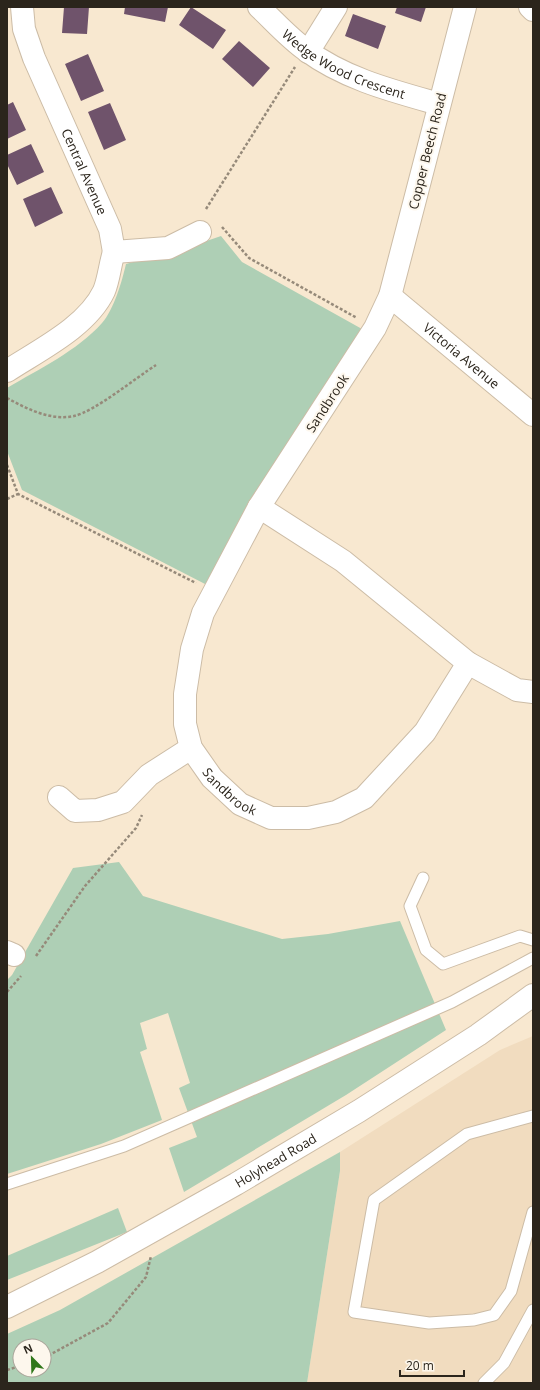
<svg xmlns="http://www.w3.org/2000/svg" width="540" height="1390" font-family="'Open Sans',sans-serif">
  <rect width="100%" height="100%" fill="#f8e8d0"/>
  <path fill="#f1dcbf" d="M533,1036V1383H307L340,1171V1152L500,1050Z"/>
  <path fill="#aecfb5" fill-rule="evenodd" d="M221,236L242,262L362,329L207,585L22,490L7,451V388C39,369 77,351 102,323C114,309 122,281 126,264L192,246Z
    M119,862L143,896L282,939L328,934L400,921L446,1030L346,1095L184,1192L169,1148L197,1137L179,1088L190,1083L168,1013L140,1023L147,1049L140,1052L162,1120L101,1144L7,1174V980L12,975L73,868Z
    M340,1152V1171L307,1383H7V1334L60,1310ZM20,1346H44V1370H20Z
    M118,1208L127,1232L7,1280V1256Z"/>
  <path fill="#6f536b" d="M64,7H89L87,34L62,33Z
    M125,7H168L165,22L124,14Z
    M191,7L226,30L213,49L179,25Z
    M397,7H426L421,22L395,13Z
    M353,14L386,26L378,49L345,36Z
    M239,41L270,68L253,87L222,59Z
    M88,54L104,91L81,101L65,64Z
    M13,102L26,130L7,139V105Z
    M110,103L126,140L104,150L88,112Z
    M31,144L44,172L17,185L7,164V155Z
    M51,187L63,213L35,227L23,199Z"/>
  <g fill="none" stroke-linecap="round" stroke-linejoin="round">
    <defs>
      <path id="service" d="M423,878L410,906L426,950L443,964L520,936L533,940
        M533,1116L467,1134L374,1200L354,1312L429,1323L474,1320L494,1315L511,1291L533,1212
        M7,1184L124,1146L452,1002L533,958
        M484,1383L504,1363L533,1310"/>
      <g id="minor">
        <path id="s1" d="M22,7L24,29L34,58L110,229L114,252L168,248L200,232"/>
        <path id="s2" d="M259,7C275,22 289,38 306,50C345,79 393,91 439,104"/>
        <path id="s3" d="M465,7L390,296L375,328L259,507L203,613L192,649L185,694V724L191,748L212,778L240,804L271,818H308L336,812L364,798L425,732L468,663"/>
        <path d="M530,7L533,10"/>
        <path d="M308,52L336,7"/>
        <path id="s4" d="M390,296L533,415"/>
        <path d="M7,371C39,350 87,327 104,291C109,279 110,264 114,252"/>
        <path d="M259,507L343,561L468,663L517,690L533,692"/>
        <path d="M59,797L75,811L98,810L123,802L149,775L191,748"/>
        <path d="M7,952L14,955"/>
      </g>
      <g id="secondary">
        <path id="s5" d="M7,1307L97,1262L236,1184L359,1111L478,1035L533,995"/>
      </g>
    </defs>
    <use href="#service" stroke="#ccbca6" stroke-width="13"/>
    <use href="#minor" stroke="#ccbca6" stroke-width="24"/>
    <use href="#secondary" stroke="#ccbca6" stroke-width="24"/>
    <path stroke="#968a7a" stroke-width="2.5" stroke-dasharray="3 2" stroke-linecap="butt" d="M206,209L295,67
      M222,227L249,258L357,318
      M7,398C27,409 51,421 74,416C94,412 137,377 156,365
      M7,465L18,494L196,583
      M7,499L18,494
      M36,956L85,886L136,828L142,815
      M7,992L21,976
      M44,1358L108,1323L146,1277L151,1256
      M7,1370L20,1366"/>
    <use href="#service" stroke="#fff" stroke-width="11"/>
    <use href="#minor" stroke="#fff" stroke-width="22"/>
    <use href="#secondary" stroke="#fff" stroke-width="22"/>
  </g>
  <g text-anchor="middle" stroke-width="4" stroke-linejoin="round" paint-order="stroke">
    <g font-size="13" fill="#2b251c" stroke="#fdf7ed">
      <text dy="5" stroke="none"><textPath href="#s2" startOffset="104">Wedge Wood Crescent</textPath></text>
      <text transform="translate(427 151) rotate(-76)" y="5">Copper Beech Road</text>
      <text dy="5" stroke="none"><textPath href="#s1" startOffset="177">Central Avenue</textPath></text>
      <text dy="5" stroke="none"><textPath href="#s4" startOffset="93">Victoria Avenue</textPath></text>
      <text transform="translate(327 403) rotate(-57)" y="5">Sandbrook</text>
      <text dy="5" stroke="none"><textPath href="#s3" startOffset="864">Sandbrook</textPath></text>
      <text dy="5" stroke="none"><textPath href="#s5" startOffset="306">Holyhead Road</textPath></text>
    </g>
  </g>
  <rect width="540" height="1390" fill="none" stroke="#2b251c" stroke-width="16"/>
  <g transform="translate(32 1358) rotate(337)"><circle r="19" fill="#fdf7ed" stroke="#a9a399"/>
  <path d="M0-3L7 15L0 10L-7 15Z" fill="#30771a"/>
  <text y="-6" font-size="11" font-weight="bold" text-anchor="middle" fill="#2b251c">N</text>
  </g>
  <path d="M400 1370v6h64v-6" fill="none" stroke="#2b251c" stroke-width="2"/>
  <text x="406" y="1370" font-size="12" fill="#2b251c" stroke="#fdf7ed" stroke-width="3" paint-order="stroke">20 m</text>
</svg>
